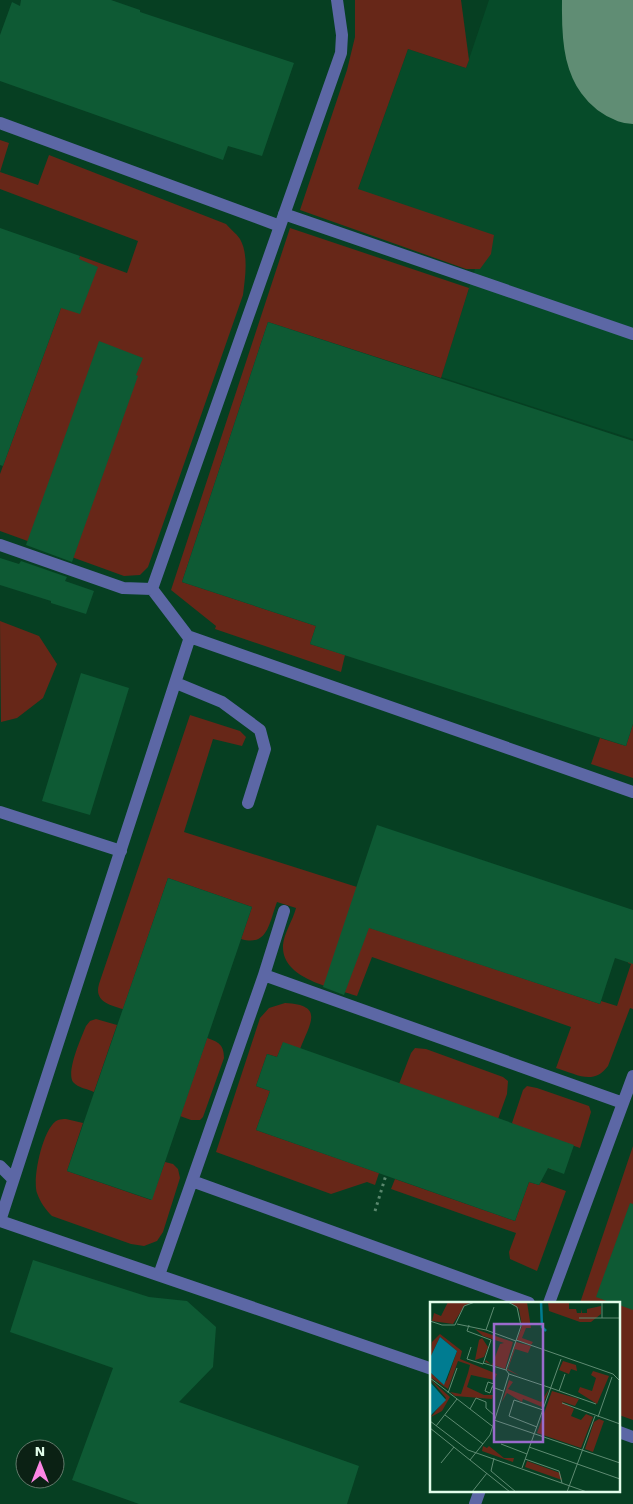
<svg xmlns="http://www.w3.org/2000/svg" width="633" height="1504" font-family="'Work Sans',sans-serif">
  <rect width="100%" height="100%" fill="#063f22"/>
  <path fill="#064b29" d="M489,0H633V439L441,377L475,269H480L358,189L408,49L466,68Z"/>
  <path fill="#672718" d="M355,0H461L469,60L466,68L408,49L358,189L494,235L491,254L480,269H466L300,210L347,70L355,37Z
    M0,140L9,143L0,172L38,185L49,155L226,224C230,229 236,233 240,239C249,255 245,278 243,295L148,567L140,575L124,576L0,531V474L80,256L127,273L138,241L0,189Z
    M290,228L469,288L441,378L268,322L182,582L316,626L310,644L345,655L341,672L215,629L216,626L171,590Z
    M0,621L39,636L57,664L43,698L17,718L1,722Z
    M190,715L240,731L246,737L242,746L213,739L184,832L357,887L346,920L600,1004L601,1001L617,1006L631,964L628,963L633,947V1009L630,1008L608,1066C593,1086 577,1074 556,1068L571,1027L372,957L357,996C332,987 281,979 283,945C284,933 293,920 296,908L277,902C269,923 268,947 241,939L252,907L168,878L123,1009C109,1005 94,1001 99,984Z
    M633,724V778L591,764L600,738L626,746Z
    M285,1003C325,1005 310,1023 300,1049L283,1043L277,1057L267,1054L256,1086L270,1091L256,1130L379,1173L375,1185L367,1182L331,1194L216,1152L260,1018L269,1008Z
    M96,1019L117,1025L94,1092C88,1089 78,1088 73,1082C66,1072 81,1038 86,1026L90,1021Z
    M207,1038C219,1042 224,1045 224,1058L203,1117L200,1120H191L180,1116Z
    M415,1048L426,1049L503,1077L508,1081L507,1094L498,1119L399,1084L411,1053Z
    M527,1086L537,1088L589,1106L591,1112L580,1148L563,1142L553,1170L546,1167L512,1123L523,1090Z
    M66,1119L83,1123L67,1171L151,1200L165,1162L173,1164L178,1169L180,1178L163,1232L157,1241L144,1246L131,1244L52,1216C46,1210 40,1202 37,1193C32,1179 43,1126 58,1120C61,1119 63,1119 66,1119Z
    M633,1146V1420L619,1415V1303H580Z
    M395,1179L515,1221L529,1182L539,1185L541,1182L566,1191L537,1271L510,1259L509,1252L516,1233L391,1189Z"/>
  <g fill="none" stroke-linecap="round" stroke-linejoin="round">
    <path stroke="#608d74" stroke-width="88" d="M606,0C606,25 603,69 633,80"/>
  </g>
  <path fill="#0e5a34" d="M21,0H111L140,10V12L294,63L262,156L228,146L223,160L0,81V35L12,2L20,6Z
    M0,228L80,256L79,259L98,267L80,314L61,308L3,466L0,465Z
    M268,322L633,441V724L626,746L310,644L316,626L182,582Z
    M99,341L143,358L136,375L138,376L72,562L26,545Z
    M0,558L19,564L21,561L67,577L65,581L94,591L86,614L51,603V601L0,585Z
    M81,673L129,688L90,815L42,801Z
    M377,825L633,910V964L615,958L600,1004L369,928L344,995L323,987Z
    M168,878L252,907L152,1200L67,1171Z
    M283,1042L574,1145L564,1174L548,1168L539,1185L529,1182L515,1221L256,1130L270,1091L256,1086L267,1054L277,1057Z
    M630,1203L633,1204V1310L619,1305V1303H612L596,1297Z
    M33,1260L149,1297L187,1301L216,1327L213,1367L179,1402L359,1466L347,1504H139L72,1480L113,1368L10,1332Z"/>
  <g fill="none" stroke-linecap="round" stroke-linejoin="round">
    <path stroke="#5a886e" stroke-width="3" stroke-dasharray="2.5 4" stroke-linecap="butt" d="M375,1211L386,1175"/>
    <path stroke="#5c67a5" stroke-width="12" d="M0,123L280,226
      M284,214L633,334
      M0,545L123,588L152,589
      M190,639L152,589L341,53L342,35L337,0
      M176,683L222,702L260,730L265,749L248,803
      M0,812L121,851
      M264,975L284,911
      M0,1166L13,1179
      M0,1221L190,637L633,792
      M0,1221L432,1369
      M159,1275L192,1181
      M529,1303L192,1181L264,975L623,1103
      M549,1303L633,1076
      M619,1432L633,1437
      M475,1504L480,1490"/>
  </g>
  <g transform="translate(430 1302)">
    <rect width="190" height="190" fill="#063f22"/>
    <path d="M18,0H42L35,3L23,22L2,19L4,11L11,14ZM79,0H97L101,26H96L92,36L103,40L101,43L87,38L92,24L89,7ZM118,0H139V7H146L147,11H151L152,7V11H157V7L171,4V12L161,20H150L119,9ZM45,27L83,40L75,67L55,60L56,58L62,63L70,42L74,41L53,34ZM10,32L32,49L30,57L67,72L64,78L41,73L37,85L54,93H63L62,97L25,94L20,90L31,92L38,71L40,63L28,59L18,87L0,75V70L13,82L17,78L27,49L10,35L0,56L2,40ZM52,36L58,45L54,55L45,58L49,38ZM86,40L101,44L98,51L85,47L78,67L90,74L77,68ZM133,59L146,63L147,69L141,67L139,72L129,68ZM163,69L179,74L167,102L148,90L150,85L162,89L166,76L161,73ZM0,77L20,95L12,109L1,115L16,96ZM79,78L83,80L78,87L111,100L119,87L112,105L93,97L92,100L77,91L72,100ZM122,89L149,97L145,104L131,99L144,107L141,114L151,118L156,112L163,115L151,146L107,131ZM169,117L174,119L163,150L155,147L164,120ZM53,144L57,146L59,144L74,156H84L83,160L52,149ZM97,159L130,171L132,178L95,165Z" fill="#672718"/>
    <path d="M10,35L27,49L14,83L0,70V56ZM0,80L16,98L0,114Z" fill="#007c91"/>
    <path fill="none" stroke="#007c91" stroke-width="2.5" d="M111,0L112,25L116,29"/>
    <path fill="none" stroke="#5e8b72" stroke-width="1" d="M78,0L87,5L91,24L76,68L79,72M172,0V16M64,5L56,28L86,39M149,16H190M0,19L12,23H25L34,4L45,0M27,22L56,28M39,23L37,29L61,38L53,62L37,57L41,45M86,38L183,72L190,79M53,61L76,68M0,76L62,124M62,85L64,82L58,80L55,89L60,91L62,85L73,89M121,86L166,102M129,89L135,72M18,91L27,66M132,101L190,122M40,107L46,96L56,100V106L65,114M15,113L53,142M168,115L182,75M64,118L190,161M0,119L38,148L157,190M6,124L27,97M107,125L79,114L84,98L113,108M0,126L80,190M71,142L97,152M99,145L190,177M64,156L61,169L86,190M95,157L129,169L132,181M40,158L60,133L79,72L121,86M11,161L24,145M92,166L131,57M42,190L57,171M137,190L165,114"/>
    <path fill="#9a6bcc" fill-opacity="0.15" stroke="#9a6bcc" stroke-width="2.5" d="M64,22H113V140H64Z"/>
    <rect width="190" height="190" fill="none" stroke="#e2fdea" stroke-width="2.5"/>
  </g>
  <g transform="translate(40 1464)"><circle r="24" fill="#0b2114" stroke="#61796a"/>
  <path d="M0-4L9 19L0 12L-9 19Z" fill="#fc86e4"/>
  <text y="-8" font-size="14" font-weight="bold" text-anchor="middle" fill="#e2fdea">N</text>
  </g>
</svg>
